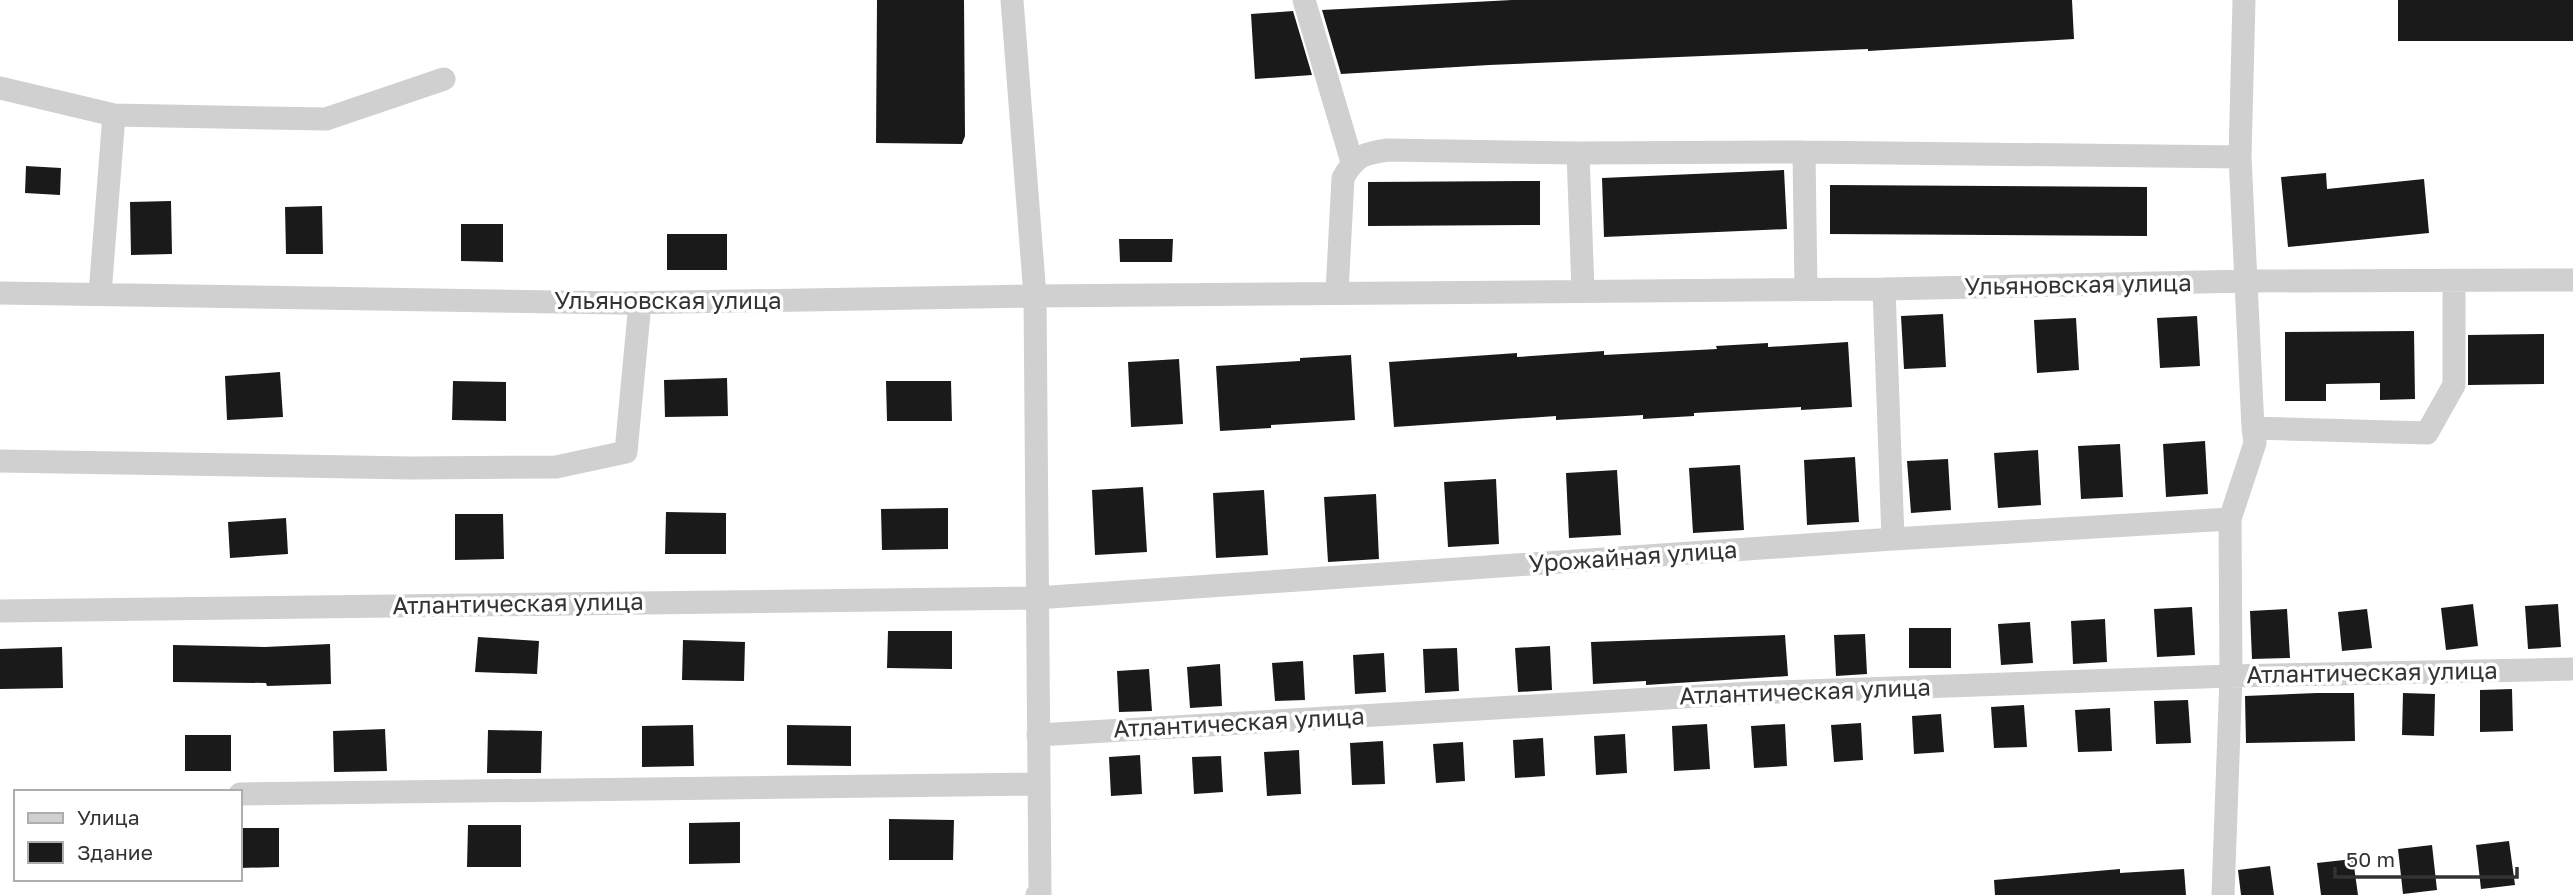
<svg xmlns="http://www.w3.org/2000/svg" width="2573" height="895" font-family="'Golos Text',sans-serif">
  <rect width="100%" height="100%" fill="#fff"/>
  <path fill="#1a1a1a" d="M877,0H964L965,136L962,144L876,143Z
    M1512,0H2072L2074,39L1868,51V49L1489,65L1341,74L1322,10Z
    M2398,0H2573V41H2398Z
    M1293,11L1312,75L1255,79L1251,14Z
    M26,166L61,168L60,195L25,193Z
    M1784,170L1787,229L1604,237L1602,178Z
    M2326,173L2327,189L2424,179L2429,233L2288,247L2281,177Z
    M1540,181V225L1368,226V182Z
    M1830,185L2147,187V236L1830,234Z
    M171,201L172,254L131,255L130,202Z
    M322,206L323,254H286L285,207Z
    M461,224H503V262L461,261Z
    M667,234H727V270H667Z
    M1119,239H1173L1172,262H1120Z
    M1943,314L1946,367L1904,369L1901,316Z
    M2197,316L2200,366L2160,368L2157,318Z
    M2076,318L2079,370L2037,373L2034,320Z
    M2414,331L2415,399L2380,400V383L2326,384V401H2285V332Z
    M2544,334V384L2468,385V335Z
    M1848,342L1852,407L1801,410V407L1694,413V416L1643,419V415L1556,420V416L1394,427L1389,362L1517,353V357L1604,351V355L1717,349L1716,346L1768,343V347Z
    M1351,355L1355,420L1271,425V428L1220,431L1216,366L1300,361V358Z
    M1179,359L1183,424L1131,427L1128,362Z
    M280,372L283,417L227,420L225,376Z
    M727,378L728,416L665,417L664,380Z
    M453,381L506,382V421L452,420Z
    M886,381H951L952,421H887Z
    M2205,441L2208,494L2166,497L2163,444Z
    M2120,444L2123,497L2081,499L2078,446Z
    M2038,450L2041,505L1998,508L1994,453Z
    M1855,457L1859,522L1807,525L1804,460Z
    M1948,459L1951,510L1911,513L1907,461Z
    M1740,465L1744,530L1693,533L1689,468Z
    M1617,470L1621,535L1569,538L1566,473Z
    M1496,479L1499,544L1448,547L1444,482Z
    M1143,487L1147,552L1095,555L1092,490Z
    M1264,490L1268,555L1216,558L1213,493Z
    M1376,494L1379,559L1328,562L1324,497Z
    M948,508V549L882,550L881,509Z
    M666,512L726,513V554H665Z
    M455,514H503L504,559L455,560Z
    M286,518L288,554L230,558L228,522Z
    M2473,604L2478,646L2446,650L2441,608Z
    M2558,604L2561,647L2528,649L2525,606Z
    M2192,607L2195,655L2157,657L2154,609Z
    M2287,609L2290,658L2252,659L2250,611Z
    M2367,609L2372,648L2342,651L2338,612Z
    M2105,619L2107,662L2073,664L2071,621Z
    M2030,622L2033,663L2001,665L1998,624Z
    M1909,628H1951V668H1909Z
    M888,631H952V669L887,668Z
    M1865,634L1867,674L1836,676L1834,635Z
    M1785,635L1788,676L1646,685V681L1593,684L1591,642Z
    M478,637L539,641L537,674L475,672Z
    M683,640L745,642L744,681L682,680Z
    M330,644L331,684L267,686L266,683L173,682V645L265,647Z
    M1550,646L1552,690L1518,692L1515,648Z
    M62,647L63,688L0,689V649Z
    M1457,648L1459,691L1425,693L1423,649Z
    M1384,653L1386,692L1355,694L1353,655Z
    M1303,661L1305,700L1275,701L1272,663Z
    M1220,664L1222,706L1190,708L1187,667Z
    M1149,669L1152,711L1119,712L1117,671Z
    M2512,689L2513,731L2480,732V690Z
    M2317,693H2354L2355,741L2246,743L2245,696Z
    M2403,693L2435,694L2434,736L2402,735Z
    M2188,700L2191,743L2156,744L2154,701Z
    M2024,705L2027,747L1994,748L1991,707Z
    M2110,708L2112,751L2078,752L2075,710Z
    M1941,714L1944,752L1914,754L1912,716Z
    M1861,723L1863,760L1834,762L1831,725Z
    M1707,724L1710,769L1674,771L1672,726Z
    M1785,724L1787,766L1754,768L1751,726Z
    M693,725L694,766L642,767V726Z
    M787,725L851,726V766L787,765Z
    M385,729L387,771L334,772L333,731Z
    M488,730L542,731L541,773H487Z
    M1625,734L1627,773L1596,775L1594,736Z
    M185,735H231V771H185Z
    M1543,738L1545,776L1515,778L1513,740Z
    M1383,741L1385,784L1352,785L1350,743Z
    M1463,742L1465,781L1436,783L1433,744Z
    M1299,750L1301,794L1267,796L1264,752Z
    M1140,755L1142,794L1111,796L1109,757Z
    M1221,756L1223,792L1194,794L1192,757Z
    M889,819L954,820L953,860H889Z
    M740,822V863L689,864V823Z
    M468,825H521V867H467Z
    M240,828H279V867L240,868Z
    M2509,841L2515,885L2481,889L2476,845Z
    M2432,845L2437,890L2403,894L2398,849Z
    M2353,859L2358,895H2321L2317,863Z
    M2270,866L2274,895H2241L2238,870Z
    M2120,869V873L2184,869L2186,895H1995L1994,880Z"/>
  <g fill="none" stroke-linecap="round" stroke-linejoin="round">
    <path stroke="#d0d0d0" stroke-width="23" d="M1012,0L1035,296L1040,895H1037
      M1304,0L1352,162
      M0,88L114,115L100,294
      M114,115L326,119L444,79
      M1804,152L1806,290
      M1578,153L1804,152L2240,157
      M1884,289L1893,539
      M1337,292L1343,178C1355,156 1364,153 1388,150L1578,153L1583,290
      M0,293L623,303L1035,296L1884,289L2247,281L2573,280
      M2253,428L2427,433L2454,385V281
      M0,461L411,468L556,467L626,452L640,303
      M0,611L1036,598L1893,539L2230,519
      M1038,735L1752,693L2231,676L2573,669
      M240,794L1039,784
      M2223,895L2231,676L2230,519L2255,443L2253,428L2240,157L2244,0"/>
  </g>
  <g text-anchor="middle" stroke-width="7" stroke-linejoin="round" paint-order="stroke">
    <g font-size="24" fill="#333" stroke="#fff">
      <text transform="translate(2078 285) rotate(-1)" y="8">Ульяновская улица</text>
      <text x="668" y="309">Ульяновская улица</text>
      <text transform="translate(1633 557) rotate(-4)" y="8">Урожайная улица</text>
      <text transform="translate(518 604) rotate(-1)" y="8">Атлантическая улица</text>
      <text transform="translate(2372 673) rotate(-1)" y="8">Атлантическая улица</text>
      <text transform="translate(1805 692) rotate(-2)" y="8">Атлантическая улица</text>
      <text transform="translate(1239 723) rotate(-3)" y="8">Атлантическая улица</text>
    </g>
  </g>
  <rect x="14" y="790" width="228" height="91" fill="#ffffff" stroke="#adadad" stroke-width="2"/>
  <rect x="28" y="813" width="35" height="10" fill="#d0d0d0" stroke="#adadad" stroke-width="2"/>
  <text x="77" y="825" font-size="21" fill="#333333">Улица</text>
  <rect x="28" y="842" width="35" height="21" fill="#1a1a1a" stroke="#adadad" stroke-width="2"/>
  <text x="77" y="860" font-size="21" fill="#333333">Здание</text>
  <path d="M2335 867v10h182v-10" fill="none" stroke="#333333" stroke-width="3.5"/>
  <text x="2346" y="867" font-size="21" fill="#333333" stroke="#ffffff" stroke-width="5" paint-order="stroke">50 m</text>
</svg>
